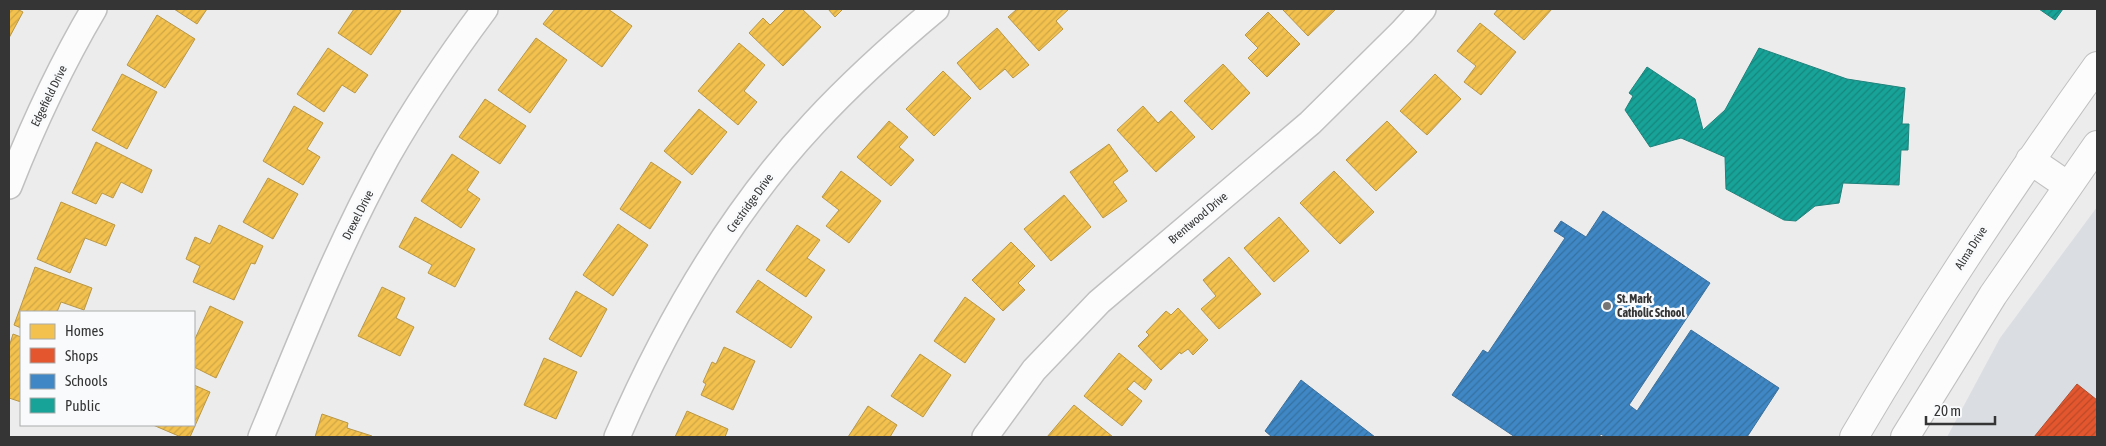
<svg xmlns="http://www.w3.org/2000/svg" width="2106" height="446" font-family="'Asap Condensed',sans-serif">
  <defs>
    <pattern id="homes-hatch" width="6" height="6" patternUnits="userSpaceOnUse" patternTransform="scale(1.25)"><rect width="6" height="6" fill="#f2c14e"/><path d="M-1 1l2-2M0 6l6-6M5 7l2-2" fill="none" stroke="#d0a645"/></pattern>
    <pattern id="shops-hatch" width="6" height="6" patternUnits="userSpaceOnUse" patternTransform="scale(1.25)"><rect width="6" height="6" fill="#e4572e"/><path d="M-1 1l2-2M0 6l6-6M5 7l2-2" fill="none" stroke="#ba4928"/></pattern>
    <pattern id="schools-hatch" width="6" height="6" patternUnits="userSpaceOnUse" patternTransform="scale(1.25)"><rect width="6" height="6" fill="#3f88c5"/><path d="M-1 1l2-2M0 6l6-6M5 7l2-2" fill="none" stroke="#3670a1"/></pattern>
    <pattern id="public-hatch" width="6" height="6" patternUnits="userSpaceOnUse" patternTransform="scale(1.25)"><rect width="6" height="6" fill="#17a398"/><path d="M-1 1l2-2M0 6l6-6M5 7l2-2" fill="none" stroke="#16867d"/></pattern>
  </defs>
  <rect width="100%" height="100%" fill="#ececed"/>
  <path fill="#dadee2" d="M2097,207V437H1947L2000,338Z"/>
  <path fill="url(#homes-hatch)" stroke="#b99747" d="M9,9H17L23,12L9,38Z
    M174,9H207L197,24Z
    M354,9H398L401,11L371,55L338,33Z
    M555,9H608L632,26L602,67L543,24Z
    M786,9H802L821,27L783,66L749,33L763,18L770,25Z
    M828,9H843L835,17Z
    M1017,9H1069L1056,21L1063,29L1039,51L1008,17Z
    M1284,9H1336L1308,36L1283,10Z
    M1498,9H1552L1524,40L1494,14Z
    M1268,12L1300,44L1267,77L1248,58L1258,48L1245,35Z
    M157,15L195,39L165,88L127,65Z
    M1480,23L1516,52L1481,95L1464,82L1476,66L1457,51Z
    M997,28L1029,65L1013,78L1005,69L980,90L957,63Z
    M536,38L567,60L530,113L498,90Z
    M739,43L765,65L744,91L757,102L738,125L698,91Z
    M328,48L368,75L355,93L342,85L324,112L297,94Z
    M1223,64L1250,93L1212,130L1184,101Z
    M943,71L971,98L934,136L906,109Z
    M122,74L157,92L127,149L92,130Z
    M1435,74L1461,99L1427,135L1400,111Z
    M485,99L526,126L500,164L459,137Z
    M294,106L323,123L307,149L320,157L303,185L263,161Z
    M1143,106L1158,123L1171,111L1195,137L1156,172L1117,130Z
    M699,109L727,132L692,175L664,151Z
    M889,121L908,137L899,147L914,160L891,186L857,157Z
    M1387,121L1417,152L1376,191L1346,160Z
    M96,142L152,170L142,193L121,182L113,198L102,193L96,204L72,193Z
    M1109,144L1128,171L1113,182L1127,201L1103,218L1070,172Z
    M452,154L479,172L467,190L480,199L461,228L421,201Z
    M651,162L681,182L650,229L620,209Z
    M841,171L881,201L849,243L826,226L839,210L822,197Z
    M1334,171L1374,212L1340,244L1300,203Z
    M268,178L298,194L273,239L243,222Z
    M1064,195L1091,227L1051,261L1024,229Z
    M61,202L115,225L106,246L85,238L70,273L37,259Z
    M415,217L475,249L455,287L428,273L432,265L399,247Z
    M1279,217L1309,251L1274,282L1244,248Z
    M618,224L648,245L613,296L583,275Z
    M219,225L263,246L255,264L251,263L234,300L193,282L200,266L186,259L195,237L210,244Z
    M797,225L820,240L807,258L825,270L806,297L766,270Z
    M1011,242L1035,266L1018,283L1025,290L1003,311L972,280Z
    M1229,257L1261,294L1219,329L1201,309L1216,296L1203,280Z
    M35,267L92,288L84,310L61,302L57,312H21V328L14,325Z
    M758,280L812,317L791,348L736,312Z
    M382,287L405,298L396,318L414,327L400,356L358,336Z
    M576,291L607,309L581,357L549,339Z
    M965,297L995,319L965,363L934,341Z
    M210,306L243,322L216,378L194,367V341Z
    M1178,308L1208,340L1193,355L1188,349L1181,354L1180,352L1161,370L1138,346L1149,335L1146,332L1166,311L1171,315Z
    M13,334L21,337V402L9,398V347Z
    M724,347L755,361L733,410L701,395L706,384L703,382L712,362L716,364Z
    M1119,353L1152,380L1145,390L1134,381L1127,389L1142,401L1122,426L1084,396Z
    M920,354L951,375L923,417L891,396Z
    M544,358L577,372L556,419L524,405Z
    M194,385L210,392L190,437H181L153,425H194Z
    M1074,405L1113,437H1047Z
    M868,406L897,425L890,437H848Z
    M687,411L728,429L725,437H675Z
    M322,414L348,423L347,428L372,436L371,437H315Z"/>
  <path fill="url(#shops-hatch)" stroke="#b04d30" d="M2077,384L2097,400V437H2034Z"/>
  <path fill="url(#schools-hatch)" stroke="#3c6f9a" d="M1603,211L1710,283L1629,405L1637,411L1691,330L1779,388L1747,437H1605L1601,434L1599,437H1515L1452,395L1483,350L1488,353L1565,238L1554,231L1561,221L1586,237Z
    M1301,380L1375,437H1272L1265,431Z"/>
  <path fill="url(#public-hatch)" stroke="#20827b" d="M2039,9H2063L2055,20Z
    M1759,48L1847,79L1905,88L1902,124H1909L1908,150H1901L1899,185L1843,183L1839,203L1815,206L1796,221L1784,220L1726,189L1725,157L1681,138L1650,147L1625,110L1633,96L1629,93L1647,67L1695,99L1703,130L1725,110Z"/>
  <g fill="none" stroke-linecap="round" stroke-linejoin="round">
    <defs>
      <path id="minor" d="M9,186C33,125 61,65 94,9
        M261,437C300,343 337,247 387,157C416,106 450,56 485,9
        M617,437C666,324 729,214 814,123C852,82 893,45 936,9
        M985,437L1034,370L1099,302L1310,123L1402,32L1423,9"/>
      <path id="secondary" d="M2030,160L2068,186
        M1854,437C1929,309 2011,186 2097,66
        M1905,437L1993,295L2097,145"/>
    </defs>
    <use href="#minor" stroke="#c0c0c1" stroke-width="28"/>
    <use href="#secondary" stroke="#c0c0c1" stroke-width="30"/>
    <use href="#minor" stroke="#fcfcfc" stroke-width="25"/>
    <use href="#secondary" stroke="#fcfcfc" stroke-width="28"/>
  </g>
  <circle fill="#757576" stroke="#f8fafb" stroke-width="2" cx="1607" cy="306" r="5"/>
  <g text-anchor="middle" stroke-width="5" stroke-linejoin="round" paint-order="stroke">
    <g font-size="12" fill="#353536" stroke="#f8fafb">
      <text transform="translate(49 96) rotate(-64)" y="4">Edgefield Drive</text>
      <text transform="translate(750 203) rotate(-54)" y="4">Crestridge Drive</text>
      <text transform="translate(358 215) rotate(-63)" y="4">Drexel Drive</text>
      <text transform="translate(1198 218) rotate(-40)" y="4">Brentwood Drive</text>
      <text transform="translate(1971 248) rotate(-57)" y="4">Alma Drive</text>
    </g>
    <g font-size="12" font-weight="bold" fill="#353536" stroke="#f8fafb" text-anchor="start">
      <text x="1617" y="303">St. Mark<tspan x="1617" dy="14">Catholic School</tspan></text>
    </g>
  </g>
  <rect width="2106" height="446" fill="none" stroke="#353536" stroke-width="20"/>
  <rect x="20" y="311" width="175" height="115" fill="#f8fafb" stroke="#aaabac"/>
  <rect x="30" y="324" width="25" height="15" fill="#f2c14e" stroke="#aaabac"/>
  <text x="65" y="336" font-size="15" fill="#353536">Homes</text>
  <rect x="30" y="348" width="25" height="15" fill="#e4572e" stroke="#aaabac"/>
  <text x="65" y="361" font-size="15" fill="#353536">Shops</text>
  <rect x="30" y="374" width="25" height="15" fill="#3f88c5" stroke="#aaabac"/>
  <text x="65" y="386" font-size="15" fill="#353536">Schools</text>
  <rect x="30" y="398" width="25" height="15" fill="#17a398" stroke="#aaabac"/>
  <text x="65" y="411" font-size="15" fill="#353536">Public</text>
  <path d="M1926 416v8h69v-8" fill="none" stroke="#353536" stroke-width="2.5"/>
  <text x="1934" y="416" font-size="15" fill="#353536" stroke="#f8fafb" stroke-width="4" paint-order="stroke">20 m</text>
</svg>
